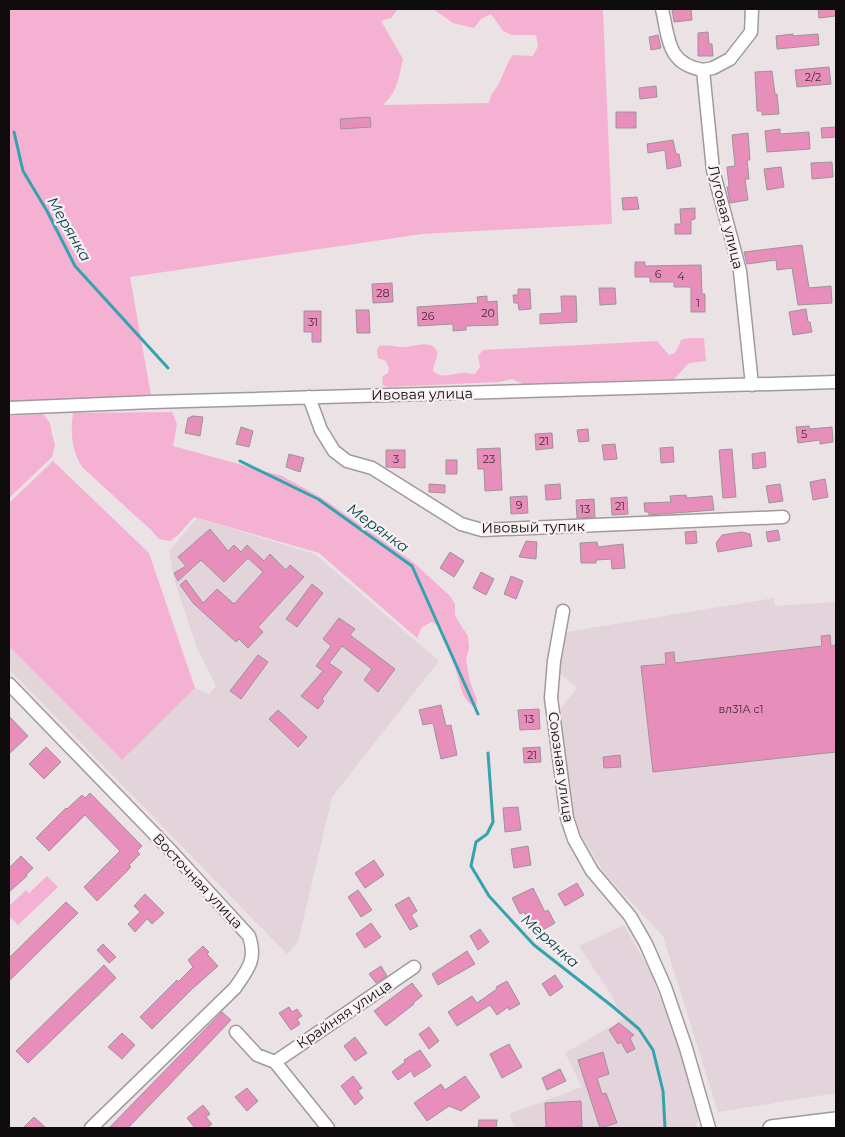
<svg xmlns="http://www.w3.org/2000/svg" width="845" height="1137" font-family="Montserrat,sans-serif">
  <rect width="100%" height="100%" fill="#ebe2e6"/>
  <path fill="#e3d3da" d="M197,518L315,554L439,661L332,797L298,942L287,954L9,669V646L122,760L195,688L209,694L216,686L197,648L174,579L169,551Z
    M774,598L775,606L836,602V1093L718,1112L663,936L604,873L576,826L559,710L577,688L558,672L566,632Z
    M624,925L651,973L683,1060L699,1116L696,1128H515L509,1114L582,1087L565,1053L623,1019L612,996L579,946Z"/>
  <path fill="#f5b1d2" d="M9,9H398L391,18L381,21L403,59C398,80 398,90 383,105L489,103C491,92 493,94 498,85C504,75 505,65 513,55L533,56L538,46L536,35H512L503,31L491,14L481,19L474,28L453,23L433,9H603L612,224L422,234L130,277L151,395L9,404Z
    M689,338H704L706,361L689,363L674,379L523,384L512,379L499,382L387,387L383,385L382,377L388,373L389,369L386,361L378,358L377,350L379,346C387,344 394,347 403,347C411,347 428,340 435,348C441,354 433,363 433,371C444,380 451,373 462,373C467,372 470,374 475,374L480,367L478,356L483,350L657,341L669,355C677,354 678,347 681,340Z
    M172,412L177,424L173,446L282,476L322,498L413,562L450,596L455,604V616L468,636L469,648L466,659L470,682L477,700L476,708C460,699 461,684 456,670C454,663 451,657 449,651C446,643 445,635 442,628L432,622L422,627L417,638L319,553L194,517L179,534L170,541L159,539L151,530L82,467C72,451 70,432 73,413Z
    M43,414L50,423L52,434L55,445L52,457L9,498V416Z
    M53,461L149,553L195,688L122,760L9,646V503Z
    M47,876L58,887L18,925L9,916V906L26,890L29,893Z"/>
  <g fill="none" stroke-linecap="round" stroke-linejoin="round">
    <path stroke="#34a3ad" stroke-width="3" d="M14,132L23,171L47,211L75,266L168,368
      M240,461L318,499L412,566L478,714
      M488,753L493,822L487,834L476,842L471,866L489,896L534,945L612,1006L639,1029L653,1050L663,1091L665,1128"/>
  </g>
  <path fill="#e88ebb" stroke="#9c9498" d="M672,9H691L692,20L674,22Z
    M818,9H836V16L819,18Z
    M708,32L709,44H712L713,56H698V33Z
    M793,34V36L818,34L819,45L777,49L776,36Z
    M658,35L661,48L651,50L649,37Z
    M829,67L831,84L797,87L795,70Z
    M772,71L775,94H777L779,114L762,115V111H757L755,72Z
    M656,86L657,97L640,99L639,88Z
    M616,112H636V128H616Z
    M370,117L371,127L341,129L340,119Z
    M836,127V137L822,138L821,128Z
    M780,129V134L809,132L810,149L767,152L765,131Z
    M748,133L750,160H747L749,179H745L748,200L730,203L727,187H729L727,167L735,166L732,135Z
    M673,140L676,154H679L681,166L667,169L665,150L648,153L647,144Z
    M832,162L833,177L812,179L811,163Z
    M781,167L784,187L767,190L764,169Z
    M637,197L639,209L623,210L622,198Z
    M695,208V219L691,220V234H675V224H681L680,209Z
    M802,245L809,288L831,286L832,303L798,305L792,268L777,270L776,260L747,264L744,252Z
    M635,262H645V266L701,265L702,294H705V312H691V287H674V282H650V277H635Z
    M392,283L393,302L373,303L372,284Z
    M599,288H615L616,304L600,305Z
    M518,289H530L531,309L519,310L518,303H514L513,295H518Z
    M487,296V302L497,301L498,325L466,326V330L453,331V324L418,326L417,307L478,303L477,297Z
    M561,296H576L577,322L540,324V314L562,313Z
    M806,309L808,322H810L812,332L793,335L789,312Z
    M356,310H369L370,333H357Z
    M304,311H321V342H312V332H304Z
    M193,416L203,417L200,436L185,433L188,418Z
    M809,426L810,429L832,427L833,442L820,444V440L798,443L796,427Z
    M241,427L253,431L249,447L236,444Z
    M588,429L589,441L579,442L577,430Z
    M552,433L553,448L536,450L535,434Z
    M615,444L617,459L604,460L602,445Z
    M673,447L674,462L661,463L660,448Z
    M500,448L502,490L485,491L484,469H478L477,449Z
    M732,449L736,497L723,498L719,450Z
    M386,450H405V468L386,467Z
    M765,452L766,467L753,469L752,454Z
    M289,454L304,458L300,472L286,467Z
    M446,460H457V474H446Z
    M825,479L828,497L813,500L810,482Z
    M429,484L445,485V493L429,492Z
    M560,484L561,499L546,500L545,485Z
    M780,484L783,501L769,503L766,486Z
    M686,495L687,498L712,496L714,510L649,515V512H645L644,503L671,502L670,496Z
    M527,496L528,513L511,514L510,497Z
    M627,497L628,514L612,515L611,498Z
    M594,499L595,517L577,518L576,500Z
    M210,529L228,551L234,545L241,552L247,545L264,561L270,554L286,570L290,565L304,577L258,627L263,632L248,648L239,639L236,642L194,604L180,585L186,580L203,603L217,589L234,604L263,572L248,558L224,582L201,560L178,581L174,573L186,566L178,557Z
    M778,530L780,540L768,542L766,532Z
    M696,531L697,543L686,544L685,532Z
    M742,532L750,534L752,546L718,552L716,543L722,535Z
    M526,541L537,542L536,559L519,557Z
    M597,542L598,547L623,544L625,568L612,569L611,559L596,560V563H581L580,543Z
    M450,552L464,561L454,577L440,568Z
    M481,572L494,579L486,595L473,588Z
    M511,576L523,581L516,599L504,594Z
    M312,584L323,593L297,627L286,619Z
    M339,618L355,629L350,635L395,669L378,692L364,680L372,669L342,646L329,663L342,672L322,699L324,701L318,709L301,696L323,671L316,666L331,646L323,639Z
    M830,635L831,646L836,645V752L653,772L641,666L666,664L665,653L674,652L675,663L822,646L821,636Z
    M258,655L268,662L241,699L230,691Z
    M441,705L446,726L451,725L457,755L441,759L433,723L423,725L419,710Z
    M539,709L540,729L520,730L518,710Z
    M278,710L307,737L298,747L269,719Z
    M9,716L28,736L9,754Z
    M46,747L61,762L44,779L29,764Z
    M540,747L541,762L524,763L523,748Z
    M620,755L621,767L604,768L603,757Z
    M90,793L142,846L137,851L140,854L129,865L131,867L97,901L84,887L120,851L85,815L49,851L36,838L66,808L67,809L82,795L85,798Z
    M518,807L521,830L505,832L503,808Z
    M528,846L531,865L514,868L511,849Z
    M21,856L33,868L26,875L27,876L9,892V868Z
    M374,860L384,875L365,888L355,873Z
    M577,883L584,895L565,906L558,894Z
    M533,888L545,912L548,910L555,923L536,934L524,912L520,914L512,898Z
    M358,890L372,910L361,917L348,897Z
    M145,894L164,913L152,924L147,919L135,932L128,924L140,912L134,906Z
    M409,897L417,911L411,915L418,926L410,930L395,905Z
    M66,902L78,913L9,981V958Z
    M371,923L381,937L365,948L356,934Z
    M480,929L489,942L478,950L470,936Z
    M103,944L116,957L109,963L97,950Z
    M203,946L209,952L207,954L218,966L191,990L152,1029L140,1017L177,980L178,982L193,967L188,960Z
    M467,951L475,964L438,985L432,974Z
    M104,965L116,978L28,1063L16,1051Z
    M381,966L387,976L376,983L369,974Z
    M555,975L563,987L550,996L542,984Z
    M507,981L520,1004L509,1010L508,1007L497,1015L490,1005L457,1026L448,1012L472,996L477,1003L497,989L496,987Z
    M412,983L422,996L413,1003L414,1004L386,1026L374,1011Z
    M289,1007L292,1012L297,1009L302,1016L297,1019L300,1024L291,1030L279,1013Z
    M222,1012L231,1020L128,1128H109Z
    M619,1023L634,1035L630,1038L635,1049L627,1053L621,1042L618,1044L609,1030Z
    M429,1027L439,1041L429,1049L419,1034Z
    M122,1033L135,1045L122,1059L108,1047Z
    M355,1037L367,1053L355,1061L344,1046Z
    M509,1044L522,1067L502,1078L490,1054Z
    M420,1050L431,1066L414,1077L411,1071L398,1080L392,1072L405,1062L404,1060Z
    M603,1052L609,1074L597,1078L602,1094L606,1093L617,1123L600,1128L578,1060Z
    M560,1069L566,1081L547,1090L542,1078Z
    M353,1076L362,1088L358,1091L363,1098L355,1105L341,1086Z
    M465,1076L480,1097L461,1111L449,1106L427,1121L414,1103L441,1084L445,1090Z
    M247,1088L258,1101L247,1111L235,1097Z
    M581,1101L582,1127L546,1128L545,1103Z
    M203,1105L210,1114L206,1117L212,1124L207,1128H195L187,1118Z
    M34,1117L46,1128H23Z
    M479,1120H497L496,1128H478Z"/>
  <g fill="none" stroke-linecap="round" stroke-linejoin="round">
    <defs>
      <path id="minor" d="M662,9C669,39 667,64 703,70L713,170L740,271L752,385
        M703,70L713,68L730,59L751,32L752,9
        M309,397L321,430L334,451L347,461L372,468L461,524L482,530L783,517
        M9,408L152,402L836,382
        M563,611L554,661L551,698L567,818L574,839L592,871L630,916L646,944L665,987L686,1048L709,1128
        M9,684L170,850L249,936C257,960 248,969 235,988L91,1128
        M236,1032L257,1055L275,1062L328,1128
        M275,1062L414,967"/>
      <path id="tertiary" d="M771,1128L836,1120"/>
    </defs>
    <use href="#minor" stroke="#a1999c" stroke-width="15"/>
    <use href="#tertiary" stroke="#a1999c" stroke-width="18"/>
    <use href="#minor" stroke="#fff" stroke-width="12"/>
    <use href="#tertiary" stroke="#fff" stroke-width="15"/>
  </g>
  <g text-anchor="middle" stroke-width="4.5" stroke-linejoin="round" paint-order="stroke">
    <g font-size="11" fill="#442c38">
      <text x="813" y="81">2/2</text>
      <text x="658" y="278">6</text>
      <text x="681" y="280">4</text>
      <text x="383" y="297">28</text>
      <text x="698" y="307">1</text>
      <text x="488" y="317">20</text>
      <text x="428" y="320">26</text>
      <text x="313" y="326">31</text>
      <text x="804" y="438">5</text>
      <text x="544" y="445">21</text>
      <text x="396" y="463">3</text>
      <text x="489" y="463">23</text>
      <text x="519" y="509">9</text>
      <text x="620" y="510">21</text>
      <text x="585" y="513">13</text>
      <text x="741" y="713">вл31А с1</text>
      <text x="529" y="723">13</text>
      <text x="532" y="759">21</text>
    </g>
    <g font-size="14" fill="#0d0b0c" stroke="#f8eff3">
      <text transform="translate(726 217) rotate(76)" y="5">Луговая улица</text>
      <text transform="translate(422 394) rotate(-1)" y="5">Ивовая улица</text>
      <text transform="translate(533 527) rotate(-1)" y="5">Ивовый тупик</text>
      <text transform="translate(561 767) rotate(82)" y="5">Союзная улица</text>
      <text transform="translate(198 881) rotate(47)" y="5">Восточная улица</text>
      <text transform="translate(344 1014) rotate(-34)" y="5">Крайняя улица</text>
    </g>
    <g font-size="15" font-style="italic" fill="#03474d" stroke="#f8eff3">
      <text transform="translate(69 229) rotate(60)" y="5">Мерянка</text>
      <text transform="translate(378 528) rotate(36)" y="5">Мерянка</text>
      <text transform="translate(550 941) rotate(42)" y="5">Мерянка</text>
    </g>
  </g>
  <rect width="845" height="1137" fill="none" stroke="#0d0b0c" stroke-width="20"/>
</svg>
